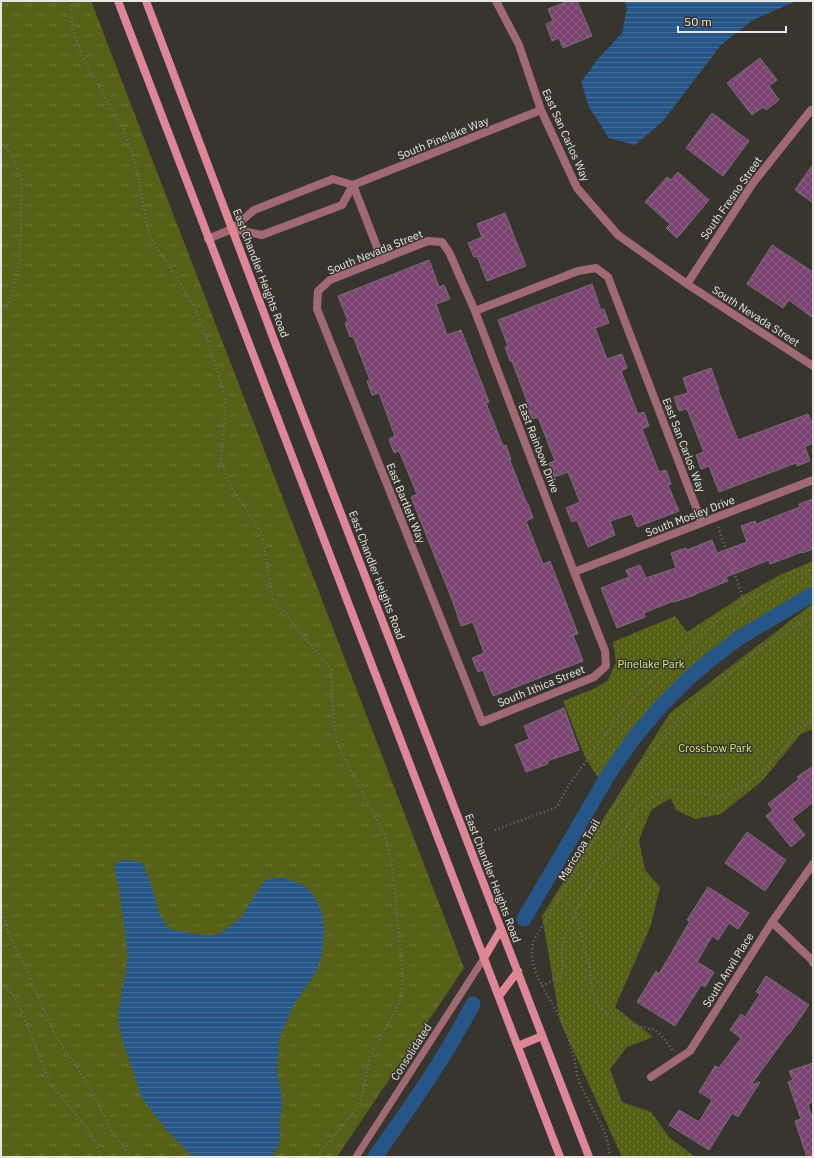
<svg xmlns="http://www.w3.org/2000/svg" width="814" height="1158" font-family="'IBM Plex Sans',sans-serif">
  <defs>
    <pattern id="grass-tufts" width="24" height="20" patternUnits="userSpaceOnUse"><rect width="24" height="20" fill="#566016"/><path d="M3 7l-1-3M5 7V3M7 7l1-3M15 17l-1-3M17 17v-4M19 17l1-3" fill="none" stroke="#6e7738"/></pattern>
    <pattern id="park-dots" width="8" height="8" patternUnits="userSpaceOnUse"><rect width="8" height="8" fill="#566016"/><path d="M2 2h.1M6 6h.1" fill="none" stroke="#6e7738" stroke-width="1.8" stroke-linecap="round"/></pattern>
    <pattern id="water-rules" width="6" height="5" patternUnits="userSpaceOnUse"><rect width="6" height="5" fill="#265588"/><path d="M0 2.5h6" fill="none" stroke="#466d98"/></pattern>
    <pattern id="building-cross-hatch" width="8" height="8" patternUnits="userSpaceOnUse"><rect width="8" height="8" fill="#7b4371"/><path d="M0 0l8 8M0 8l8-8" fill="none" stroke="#8e5e85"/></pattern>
  </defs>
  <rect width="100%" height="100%" fill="#38352f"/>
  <path fill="url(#grass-tufts)" d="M1,1H91L464,968L337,1157H1Z"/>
  <path fill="url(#park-dots)" d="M813,561V590L792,601L720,648L695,669L668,695L622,747L600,781L585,757L563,701L596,688L608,680L616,662L613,642L675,616L687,632L744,595L780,575Z
    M812,604H813V729L801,734L762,781L721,814L695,819L676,810L671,798L651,810L639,840L645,870L660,887L651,925L615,1007L653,1037L627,1047L610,1069L622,1102L651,1112L669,1137L695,1157H622L560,1021L542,916L670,713Z"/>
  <path fill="url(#water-rules)" d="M624,1H813V2H794L753,20L721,45L663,121L635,145L609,138L589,107L581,82L598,59L622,33L627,8Z
    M128,860L136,861L143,864L151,884L160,915L169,929L200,935H218L241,918L264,881L273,878H285L301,884L312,893L319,905L323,919L324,932L322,954L316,972L292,1008L279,1040L277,1072L282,1099V1110L279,1122L280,1134L279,1145L272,1157H195L189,1153L165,1128L142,1098L123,1042L118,1019L122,989L126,973L128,955L119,888L114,867L119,861Z"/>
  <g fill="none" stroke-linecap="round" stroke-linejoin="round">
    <path stroke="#265588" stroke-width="15" d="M524,919L610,772L634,738L661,706L690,677L714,657L739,638L813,594
      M375,1157C410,1107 445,1058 473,1004"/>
  </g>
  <path fill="url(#building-cross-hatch)" stroke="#767075" d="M569,1H577L592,36L563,48L559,38L552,41L546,24L553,21L548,9Z
    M760,58L777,80L769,86L779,100L766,110L763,107L752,115L727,83Z
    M712,113L749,141L723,176L686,148Z
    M813,164V203L795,190Z
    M678,172L709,200L677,238L666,228L670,224L645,202L667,177L671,180Z
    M505,213L526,266L487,281L477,256L474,257L468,243L482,237L477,224Z
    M772,245L813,272V318L789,300L783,308L747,284Z
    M429,260L439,287L444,285L450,299L436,304L447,335L461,330L489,402L486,403L503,446L506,445L511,460L510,461L527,504H528L533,518L526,521L543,564L550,561L578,634L573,635L583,661L493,696L483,670L478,672L472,658L484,653L473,622L461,626L453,602L411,497L417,494L399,451L394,453L389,439L395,436L379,393L372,395L367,381L370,380L353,336L350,337L345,323L348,321L338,296Z
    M592,284L601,310L604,309L609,323L595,328L607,359L622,354L627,368L621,371L638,414L644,412L649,426L642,429L659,472L666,470L671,484L668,485L679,511L637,527L632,514L610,521L615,535L588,547L577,520L572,522L566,508L580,502L568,472L554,477L549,463L555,461L538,417L532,419L526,405L528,404L512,361H510L505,347L508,346L498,320Z
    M711,368L719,390H718L738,440L808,414L813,425V443L805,447L810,461L797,466L796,463L719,492L709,466L701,469L696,455L704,452L687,409L679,411L674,397L688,393L683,378Z
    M813,499V549L802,553V552L770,564L769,560L726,577L728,581L695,594V595L674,602L673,601L644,613L645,617L617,628L601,588L629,577L626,570L640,565L646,578L676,568L671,553L686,548L687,550L712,540L717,553L747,542L741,526L755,521L756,524L800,507L799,504Z
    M564,708L579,750L547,761L548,764L526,772L515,745L529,739L524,726Z
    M813,766V802L792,819L805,835L791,847L766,816L773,810L768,804L799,779L797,777Z
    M747,832L786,860L765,891L725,863Z
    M708,887L749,913L738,929L729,923L718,940L712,936L697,962L714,972L705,987L701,985L675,1026L637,1002L656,971L659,974L690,921L687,920Z
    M766,976L809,1005L789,1034H788L751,1085L760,1082L738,1117L732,1113L709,1150L669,1125L679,1110L699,1122L712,1100L699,1092L715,1066L719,1068L741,1038L730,1030L741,1014L745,1017L760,994L756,992Z
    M813,1063V1102L808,1104L811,1115H813V1157H807L795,1121L801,1119L788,1082L793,1080L789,1071Z"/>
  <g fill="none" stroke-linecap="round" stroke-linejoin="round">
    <path stroke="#726f6a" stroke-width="2.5" stroke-dasharray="1 3" stroke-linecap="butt" d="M71,1L72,27L83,58L124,130L136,166L149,235L195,307L210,347L226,400L221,462L230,484L262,534L273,599L331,669L334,722L337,743L385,836L392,863L403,977L400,1002L370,1057L360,1104L317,1157
      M1,141L13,157L22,181L20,262L11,298L1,315
      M718,527L745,603L776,585L813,568
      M495,830L557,807L569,785L590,756L612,725L635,696L718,620L745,603
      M1,905L7,930L29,975L53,1031L90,1088L111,1130L131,1157
      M575,913L590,968L592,990L598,1004L610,1016L625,1023L655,1030L663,1037L672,1050
      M1,985L6,987L17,1000L50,1083L91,1133L101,1157
      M542,986L560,977L563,965L561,953L566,933L575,913L602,864L619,846L625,830L636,809L655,794L670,789L686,790L719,797L736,790L753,779L768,767L783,750L796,731L813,718
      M610,1157C609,1150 608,1143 606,1136C598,1116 585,1098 578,1078C576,1071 575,1064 574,1057C571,1045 566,1033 562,1022C551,998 524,967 534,940L611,812L646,759L670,730L700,699L752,655L813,615"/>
    <path stroke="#a16a73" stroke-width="7" d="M356,1157L484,958"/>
    <path stroke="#a16a73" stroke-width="8" d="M496,1L519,45L541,110L577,188L618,235L687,284L813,366
      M353,185L382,260
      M232,229L262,235L342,205L353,185
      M208,239L232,229L254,210L333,179L353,185L541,110
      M428,241L442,242L449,252L475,311L574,572L605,651L606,666L594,677L482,722L317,309L318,291L330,280Z
      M687,284L753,183L811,110L813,112
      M475,311L578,271L596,268L608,277L702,523
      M574,572L813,480
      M772,922L812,960L813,963
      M651,1077L690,1051L772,922L813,864"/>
    <path stroke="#de8695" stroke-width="8" d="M118,1L560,1157
      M146,1L274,340L589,1157
      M484,958L501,929
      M499,996L518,971
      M518,1046L542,1036"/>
  </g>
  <g text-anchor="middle" stroke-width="3" stroke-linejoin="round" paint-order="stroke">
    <g font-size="11" fill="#e8e6e2" stroke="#38352f">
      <text transform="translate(566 135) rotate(66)" y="4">East San Carlos Way</text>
      <text transform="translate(443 138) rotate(-22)" y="4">South Pinelake Way</text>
      <text transform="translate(731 198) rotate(-55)" y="4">South Fresno Street</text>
      <text transform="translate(375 252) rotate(-22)" y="4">South Nevada Street</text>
      <text transform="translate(261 273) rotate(69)" y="4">East Chandler Heights Road</text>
      <text transform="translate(756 316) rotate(33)" y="4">South Nevada Street</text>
      <text transform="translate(684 445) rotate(69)" y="4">East San Carlos Way</text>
      <text transform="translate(539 448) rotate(69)" y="4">East Rainbow Drive</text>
      <text transform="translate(406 503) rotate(68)" y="4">East Bartlett Way</text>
      <text transform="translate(690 516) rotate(-21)" y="4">South Mosley Drive</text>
      <text transform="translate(377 575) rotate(69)" y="4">East Chandler Heights Road</text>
      <text transform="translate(541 686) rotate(-22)" y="4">South Ithica Street</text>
      <text transform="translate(579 850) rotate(-59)" y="4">Maricopa Trail</text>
      <text transform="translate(493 878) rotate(69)" y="4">East Chandler Heights Road</text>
      <text transform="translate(728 970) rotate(-58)" y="4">South Anvil Place</text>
      <text transform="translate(411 1052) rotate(-57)" y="4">Consolidated</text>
    </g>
    <g font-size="11" fill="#d3e47d" stroke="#38352f">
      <text x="651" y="668">Pinelake Park</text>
      <text x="715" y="752">Crossbow Park</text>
    </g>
  </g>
  <rect width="814" height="1158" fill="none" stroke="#e8e6e2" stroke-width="4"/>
  <path d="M678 26v6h108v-6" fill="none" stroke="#e8e6e2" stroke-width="2"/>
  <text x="684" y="26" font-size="12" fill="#e8e6e2" stroke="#38352f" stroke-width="3" paint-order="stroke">50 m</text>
</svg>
